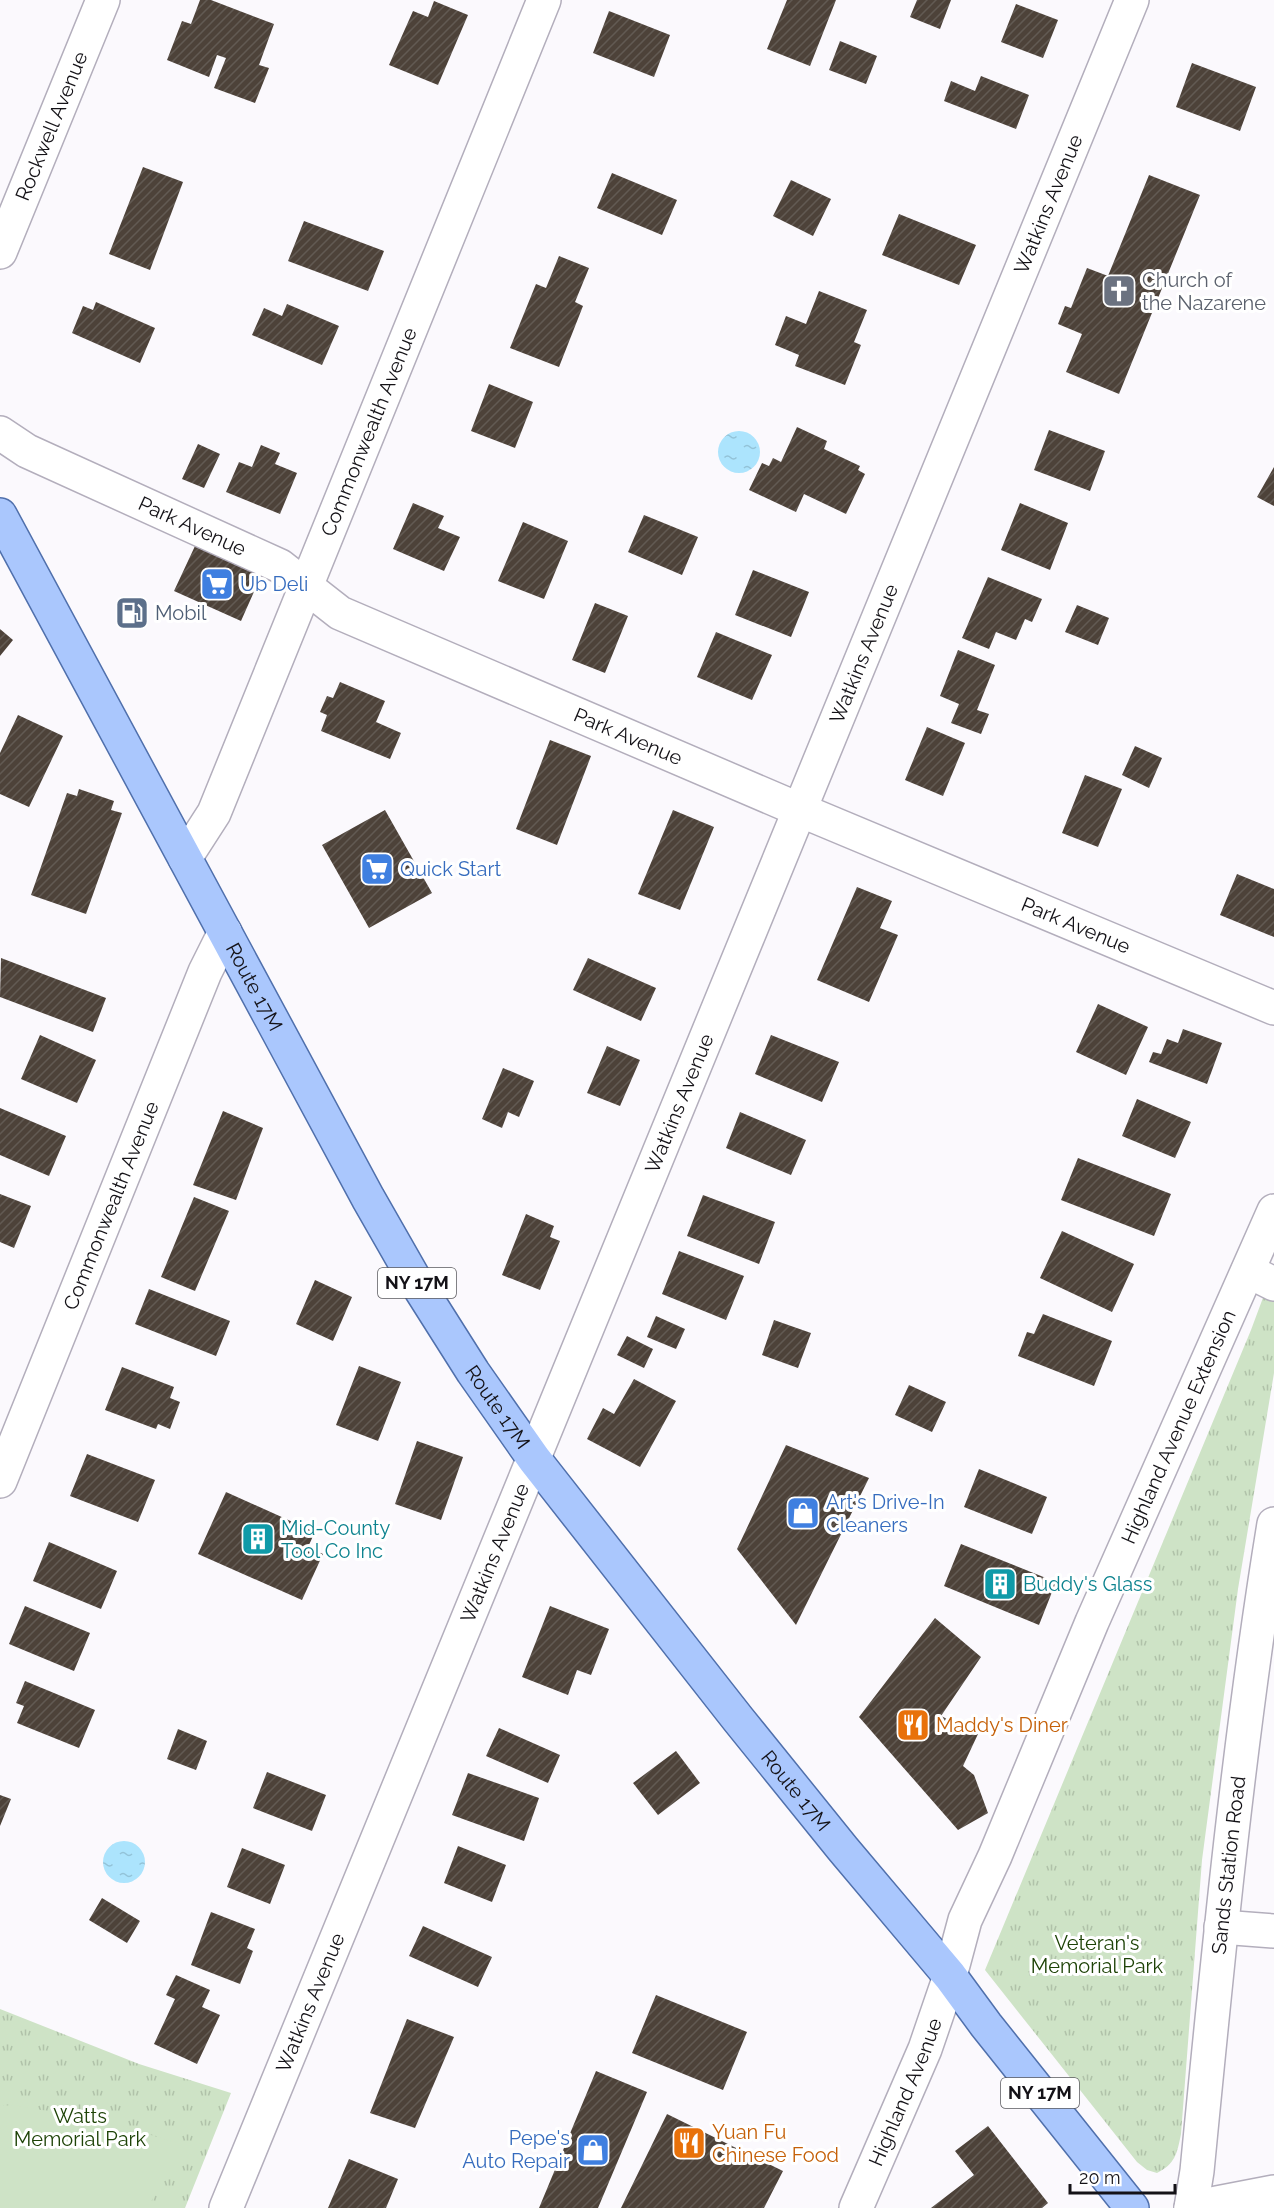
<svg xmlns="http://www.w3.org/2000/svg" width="1274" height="2208" font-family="Raleway,sans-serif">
  <defs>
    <pattern id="park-tufts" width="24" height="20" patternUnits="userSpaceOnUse" patternTransform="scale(1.5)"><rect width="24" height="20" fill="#cee3c6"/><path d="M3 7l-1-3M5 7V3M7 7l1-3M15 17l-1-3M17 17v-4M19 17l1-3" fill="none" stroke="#b0c2a9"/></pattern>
    <pattern id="water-ripples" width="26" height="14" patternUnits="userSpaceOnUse" patternTransform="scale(1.5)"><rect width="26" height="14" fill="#ace4fd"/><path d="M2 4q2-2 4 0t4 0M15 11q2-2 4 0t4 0" fill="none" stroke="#93c3d8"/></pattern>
    <pattern id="building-hatch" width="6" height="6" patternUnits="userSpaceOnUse" patternTransform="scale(1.5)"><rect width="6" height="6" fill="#4d4239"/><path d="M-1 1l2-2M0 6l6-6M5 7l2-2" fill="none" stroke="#625a53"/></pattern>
  </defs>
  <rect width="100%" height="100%" fill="#fbf9fd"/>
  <path fill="url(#park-tufts)" d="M1274,1268V1373L1238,1589L1202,1860L1181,2134C1177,2154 1175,2164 1157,2173L1147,2170L1137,2162L985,1970L1251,1330Z
    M0,2009L139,2064L231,2093L185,2208H0Z"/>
  <path fill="#cee3c6" d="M12,2105L106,2121L180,2144L148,2208H0V2106Z"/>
  <path fill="url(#water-ripples)" d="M718 452a21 21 0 1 1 42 0a21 21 0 1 1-42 0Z
    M103 1862a21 21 0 1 1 42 0a21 21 0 1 1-42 0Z"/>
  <path fill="url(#building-hatch)" d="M200,0H211L274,24L259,65L269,68L255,103L214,88L226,58L217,55L209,77L167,60L182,21L191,24Z
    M787,0H836L810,66L767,49Z
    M917,0H951L940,29L910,17Z
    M434,1L468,15L438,85L389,65L413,11L428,17Z
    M1016,4L1058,20L1043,58L1001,42Z
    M609,11L670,35L654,77L593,53Z
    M840,41L877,56L866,84L829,70Z
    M1192,63L1256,87L1240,131L1176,107Z
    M981,76L1029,95L1016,129L944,101L951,81L975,91Z
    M143,167L183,182L150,270L109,254Z
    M612,173L677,200L662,235L597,208Z
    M1149,175L1200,195L1119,394L1066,372L1082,334L1058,324L1065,306L1071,308L1087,268L1108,276Z
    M791,180L831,199L813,236L773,216Z
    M899,214L976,245L959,285L882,255Z
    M304,221L384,251L368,291L288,261Z
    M559,256L589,268L575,302L583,306L559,367L510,348L536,284L546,288Z
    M819,291L867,310L854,342L861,345L845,385L795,366L799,355L775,345L786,316L806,324Z
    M96,302L155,328L140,363L72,333L83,306L93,310Z
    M287,304L339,326L322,365L252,335L264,308L282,316Z
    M489,384L533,402L515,448L471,431Z
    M797,427L827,441L824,449L860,466L858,470L865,474L846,514L804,494L796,512L749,490L762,463L769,466L773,458L781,462Z
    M1049,430L1105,451L1090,491L1034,470Z
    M198,444L220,454L204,488L182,479Z
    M261,445L280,453L275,464L297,473L280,514L226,492L239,462L252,467Z
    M1274,467V506L1257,497Z
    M413,503L444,516L438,528L460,537L444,571L393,549Z
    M1020,503L1068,523L1050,570L1001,550Z
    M644,515L698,537L682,575L628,552Z
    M523,522L568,541L544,599L498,581Z
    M195,546L261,576L241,621L174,591Z
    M753,570L809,592L791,637L735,615Z
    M988,577L1042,599L1032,622L1025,619L1016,640L996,632L989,649L962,638Z
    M595,603L628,616L605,673L572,660Z
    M1077,605L1109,618L1098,645L1065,632Z
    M0,629L13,640L0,656Z
    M716,632L772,655L752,700L697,677Z
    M958,650L995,665L977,710L989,714L981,734L951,723L959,704L940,696Z
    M340,682L385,701L376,722L401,733L390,759L321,731L327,715L320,712L327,696L333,698Z
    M18,715L63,736L29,807L0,794V753Z
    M927,727L965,743L943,796L905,780Z
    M550,740L591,756L557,845L516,829Z
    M1135,746L1162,758L1149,788L1122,775Z
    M1085,775L1122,789L1098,847L1062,833Z
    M79,789L114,801L111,810L122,813L86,914L31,895L67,793L77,796Z
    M385,810L432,893L369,928L322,845Z
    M673,810L714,827L680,910L638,894Z
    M1237,874L1274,889V937L1220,915Z
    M857,887L892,901L880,928L898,935L869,1002L817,980Z
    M1,958L106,998L93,1032L0,997Z
    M588,958L656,988L641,1021L573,990Z
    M1098,1004L1148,1027L1126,1075L1076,1052Z
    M1183,1029L1222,1043L1207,1084L1149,1062L1153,1052L1161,1054L1167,1039L1178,1043Z
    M40,1035L96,1060L77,1103L21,1079Z
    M771,1035L839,1062L822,1102L755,1074Z
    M607,1046L640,1060L620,1106L587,1093Z
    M503,1068L534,1081L519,1117L508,1112L502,1128L482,1119Z
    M1137,1099L1191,1122L1175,1158L1122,1136Z
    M0,1108L66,1136L49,1176L0,1155Z
    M223,1111L263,1128L236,1200L193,1185Z
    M740,1112L806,1140L791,1175L726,1148Z
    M1078,1158L1171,1194L1154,1236L1061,1200Z
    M0,1194L31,1206L14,1248L0,1242Z
    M703,1195L775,1222L759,1264L687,1236Z
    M194,1197L229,1211L195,1291L161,1277Z
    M526,1214L554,1226L550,1237L560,1241L540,1290L502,1275Z
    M1062,1231L1134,1264L1112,1312L1040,1278Z
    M679,1251L744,1276L726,1320L662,1294Z
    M315,1280L352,1297L333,1341L296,1324Z
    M149,1289L230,1321L216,1356L135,1324Z
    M1043,1314L1112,1341L1094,1386L1018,1356L1027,1332L1034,1334Z
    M656,1316L685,1329L676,1349L647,1337Z
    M774,1320L811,1333L798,1368L762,1355Z
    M627,1336L653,1349L644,1368L617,1355Z
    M359,1366L401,1382L378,1441L336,1425Z
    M122,1367L174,1387L170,1398L180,1402L170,1429L158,1424L156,1429L105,1410Z
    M634,1379L676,1401L640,1467L587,1439L603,1408L614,1414Z
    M909,1385L946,1402L932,1432L895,1415Z
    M417,1441L463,1457L441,1520L395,1504Z
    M786,1445L869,1478L796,1625L737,1549Z
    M87,1454L155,1480L138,1522L70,1496Z
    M979,1469L1047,1497L1032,1534L964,1507Z
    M226,1492L315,1532L308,1547L323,1554L302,1600L198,1554Z
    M49,1542L117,1571L101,1609L33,1581Z
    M961,1544L1056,1582L1039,1625L944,1586Z
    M25,1606L90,1633L74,1671L9,1644Z
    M550,1606L609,1629L591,1675L577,1670L568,1695L522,1677Z
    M935,1618L981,1657L941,1716L978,1734L963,1766L974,1775L988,1813L958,1830L859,1717Z
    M25,1681L95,1710L79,1748L17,1723L24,1706L16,1703Z
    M499,1728L560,1755L548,1783L486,1756Z
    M178,1729L207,1741L196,1770L167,1759Z
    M676,1751L700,1783L658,1815L633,1783Z
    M267,1772L326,1795L312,1831L253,1808Z
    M468,1773L539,1798L524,1841L452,1815Z
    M0,1795L11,1799L0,1826Z
    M458,1846L506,1865L492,1902L444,1883Z
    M242,1848L285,1865L270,1904L227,1887Z
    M102,1898L140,1921L127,1943L89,1920Z
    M211,1912L255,1929L247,1948L253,1951L240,1984L191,1965Z
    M423,1926L492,1957L478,1987L409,1956Z
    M176,1975L210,1990L202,2007L220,2015L197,2064L154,2044L175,1999L166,1995Z
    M656,1995L747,2032L723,2090L632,2053Z
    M407,2019L454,2037L415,2128L370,2113Z
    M596,2071L647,2092L598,2208H539Z
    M667,2114L783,2171L764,2208H621Z
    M988,2126L1048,2203L1042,2208H931L974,2175L955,2151Z
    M349,2159L398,2179L386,2208H328Z"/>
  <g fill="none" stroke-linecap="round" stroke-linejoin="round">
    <defs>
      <g id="minor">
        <path id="s1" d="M0,252L103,0"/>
        <path id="s2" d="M0,433L27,451L280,566L340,613L800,810L1274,1008"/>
        <path id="s3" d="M185,858L214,813L544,0"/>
        <path d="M1248,1271L1274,1284"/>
        <path id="s4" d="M0,1481L205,972L225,932"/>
        <path d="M1221,1927L1274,1931"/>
        <path id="s5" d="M226,2208L1132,0"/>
        <path id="s6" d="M856,2208L925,2049L950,1976L965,1920L995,1856L1092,1622L1274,1211"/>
        <path id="s7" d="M1191,2208L1197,2171C1218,1955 1239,1738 1274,1524"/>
        <path d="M1191,2208L1274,2192"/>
      </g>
      <g id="major">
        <path id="s8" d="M0,515L368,1198L416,1282L473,1372L534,1459L738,1719L843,1849L950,1976L986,2025L1132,2208"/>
      </g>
    </defs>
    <use href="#minor" stroke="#b3aebc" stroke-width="36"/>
    <use href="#major" stroke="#5070ac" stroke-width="36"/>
    <use href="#minor" stroke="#fff" stroke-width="33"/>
    <use href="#major" stroke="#aac7fd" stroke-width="33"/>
  </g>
  <defs>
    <symbol id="church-square" viewBox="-11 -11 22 22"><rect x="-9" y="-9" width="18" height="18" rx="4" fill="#6b7280" stroke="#fff"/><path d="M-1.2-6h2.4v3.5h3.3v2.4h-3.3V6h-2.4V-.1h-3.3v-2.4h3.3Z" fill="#fff"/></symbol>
    <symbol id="supermarket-square" viewBox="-11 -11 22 22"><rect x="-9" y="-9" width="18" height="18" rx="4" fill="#3f7fe0" stroke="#fff"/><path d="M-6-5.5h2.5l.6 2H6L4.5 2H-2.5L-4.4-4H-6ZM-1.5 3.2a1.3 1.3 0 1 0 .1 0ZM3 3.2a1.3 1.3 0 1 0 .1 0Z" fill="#fff"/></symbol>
    <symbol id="fuel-square" viewBox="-11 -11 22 22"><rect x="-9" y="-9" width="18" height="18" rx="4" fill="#5c6f8a" stroke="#fff"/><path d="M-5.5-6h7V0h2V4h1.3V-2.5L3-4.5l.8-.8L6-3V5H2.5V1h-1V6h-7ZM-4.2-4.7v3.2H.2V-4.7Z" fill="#fff"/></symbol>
    <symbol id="shop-square" viewBox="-11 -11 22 22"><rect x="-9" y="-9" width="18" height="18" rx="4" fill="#3f7fe0" stroke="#fff"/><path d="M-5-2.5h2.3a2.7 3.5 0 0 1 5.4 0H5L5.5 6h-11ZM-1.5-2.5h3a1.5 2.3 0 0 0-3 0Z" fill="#fff"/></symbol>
    <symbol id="building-square" viewBox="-11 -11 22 22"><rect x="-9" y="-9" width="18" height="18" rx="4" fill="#0f9aa8" stroke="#fff"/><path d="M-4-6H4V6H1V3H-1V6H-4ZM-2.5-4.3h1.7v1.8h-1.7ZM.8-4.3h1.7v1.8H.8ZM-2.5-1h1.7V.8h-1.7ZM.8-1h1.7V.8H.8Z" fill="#fff"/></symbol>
    <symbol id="restaurant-square" viewBox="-11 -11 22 22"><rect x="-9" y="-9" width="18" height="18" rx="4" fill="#e8710a" stroke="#fff"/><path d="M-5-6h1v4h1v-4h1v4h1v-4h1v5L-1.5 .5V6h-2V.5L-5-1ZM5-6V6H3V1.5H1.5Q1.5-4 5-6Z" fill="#fff"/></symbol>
  </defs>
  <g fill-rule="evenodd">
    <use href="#church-square" x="1100" y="272" width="38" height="38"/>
    <use href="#supermarket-square" x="198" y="565" width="38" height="38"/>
    <use href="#fuel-square" x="113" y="594" width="38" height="38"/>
    <use href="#supermarket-square" x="358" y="850" width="38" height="38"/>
    <use href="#shop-square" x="784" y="1494" width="38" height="38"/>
    <use href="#building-square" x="239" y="1520" width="38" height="38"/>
    <use href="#building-square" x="981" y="1565" width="38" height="38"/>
    <use href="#restaurant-square" x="894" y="1706" width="38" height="38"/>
    <use href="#restaurant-square" x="670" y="2124" width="38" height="38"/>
    <use href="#shop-square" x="574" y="2131" width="38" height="38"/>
  </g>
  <g text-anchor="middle" stroke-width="6" stroke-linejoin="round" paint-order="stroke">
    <g fill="#fff" stroke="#5a595d" stroke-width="1.5">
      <rect x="378" y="1268" width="78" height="30" rx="4.5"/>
      <rect x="1001" y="2078" width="78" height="30" rx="4.5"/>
    </g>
    <g font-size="18" font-weight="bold" fill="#141217">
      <text x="417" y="1289">NY 17M</text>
      <text x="1040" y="2099">NY 17M</text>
    </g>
    <g font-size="20" fill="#141217" stroke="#fff">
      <text dy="7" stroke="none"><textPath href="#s1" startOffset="136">Rockwell Avenue</textPath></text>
      <text dy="7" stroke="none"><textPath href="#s5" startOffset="2166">Watkins Avenue</textPath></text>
      <text dy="7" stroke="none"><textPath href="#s3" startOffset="465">Commonwealth Avenue</textPath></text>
      <text dy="7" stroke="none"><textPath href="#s2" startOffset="214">Park Avenue</textPath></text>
      <text dy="7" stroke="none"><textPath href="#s5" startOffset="1680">Watkins Avenue</textPath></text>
      <text dy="7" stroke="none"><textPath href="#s2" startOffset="700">Park Avenue</textPath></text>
      <text dy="7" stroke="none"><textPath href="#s2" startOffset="1186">Park Avenue</textPath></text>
      <text dy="7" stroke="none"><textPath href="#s8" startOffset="536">Route 17M</textPath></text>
      <text dy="7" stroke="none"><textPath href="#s5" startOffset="1194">Watkins Avenue</textPath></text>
      <text dy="7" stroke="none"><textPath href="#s4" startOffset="297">Commonwealth Avenue</textPath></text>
      <text dy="7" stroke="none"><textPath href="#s8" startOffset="1022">Route 17M</textPath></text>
      <text dy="7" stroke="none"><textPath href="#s6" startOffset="846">Highland Avenue Extension</textPath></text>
      <text dy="7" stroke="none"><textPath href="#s5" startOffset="708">Watkins Avenue</textPath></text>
      <text dy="7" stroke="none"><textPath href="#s8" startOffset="1508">Route 17M</textPath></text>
      <text dy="7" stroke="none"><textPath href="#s7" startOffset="345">Sands Station Road</textPath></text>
      <text dy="7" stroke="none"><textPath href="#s5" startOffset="222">Watkins Avenue</textPath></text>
      <text dy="7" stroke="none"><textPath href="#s6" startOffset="126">Highland Avenue</textPath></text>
    </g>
    <g font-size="20" fill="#5b616d" stroke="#fff" text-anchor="start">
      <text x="1142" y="287">Church of<tspan x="1142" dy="23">the Nazarene</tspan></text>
    </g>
    <g font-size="20" fill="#366cbe" stroke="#fff" text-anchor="start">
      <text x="240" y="591">Ub Deli</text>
      <text x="400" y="876">Quick Start</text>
      <text x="826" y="1509">Art's Drive-In<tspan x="826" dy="23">Cleaners</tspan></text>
      <text x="570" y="2145" text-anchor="end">Pepe's<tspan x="570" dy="23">Auto Repair</tspan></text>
    </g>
    <g font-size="20" fill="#4e5e75" stroke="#fff" text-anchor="start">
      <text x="155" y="620">Mobil</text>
    </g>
    <g font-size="20" fill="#0d838f" stroke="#fff" text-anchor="start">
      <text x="281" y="1535">Mid-County<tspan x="281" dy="23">Tool Co Inc</tspan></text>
      <text x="1023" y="1591">Buddy's Glass</text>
    </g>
    <g font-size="20" fill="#c56008" stroke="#fff" text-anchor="start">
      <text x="936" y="1732">Maddy's Diner</text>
      <text x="712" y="2139">Yuan Fu<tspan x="712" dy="23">Chinese Food</tspan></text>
    </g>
    <g font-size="20" fill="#1e4307" stroke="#fff">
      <text x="1097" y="1950">Veteran's<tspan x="1097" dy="23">Memorial Park</tspan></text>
      <text x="80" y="2123">Watts<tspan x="80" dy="23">Memorial Park</tspan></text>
    </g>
  </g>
  <path d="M1070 2184v9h105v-9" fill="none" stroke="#141217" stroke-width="3"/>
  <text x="1079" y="2184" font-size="18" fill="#141217" stroke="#ffffff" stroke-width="4.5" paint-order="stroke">20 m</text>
</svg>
